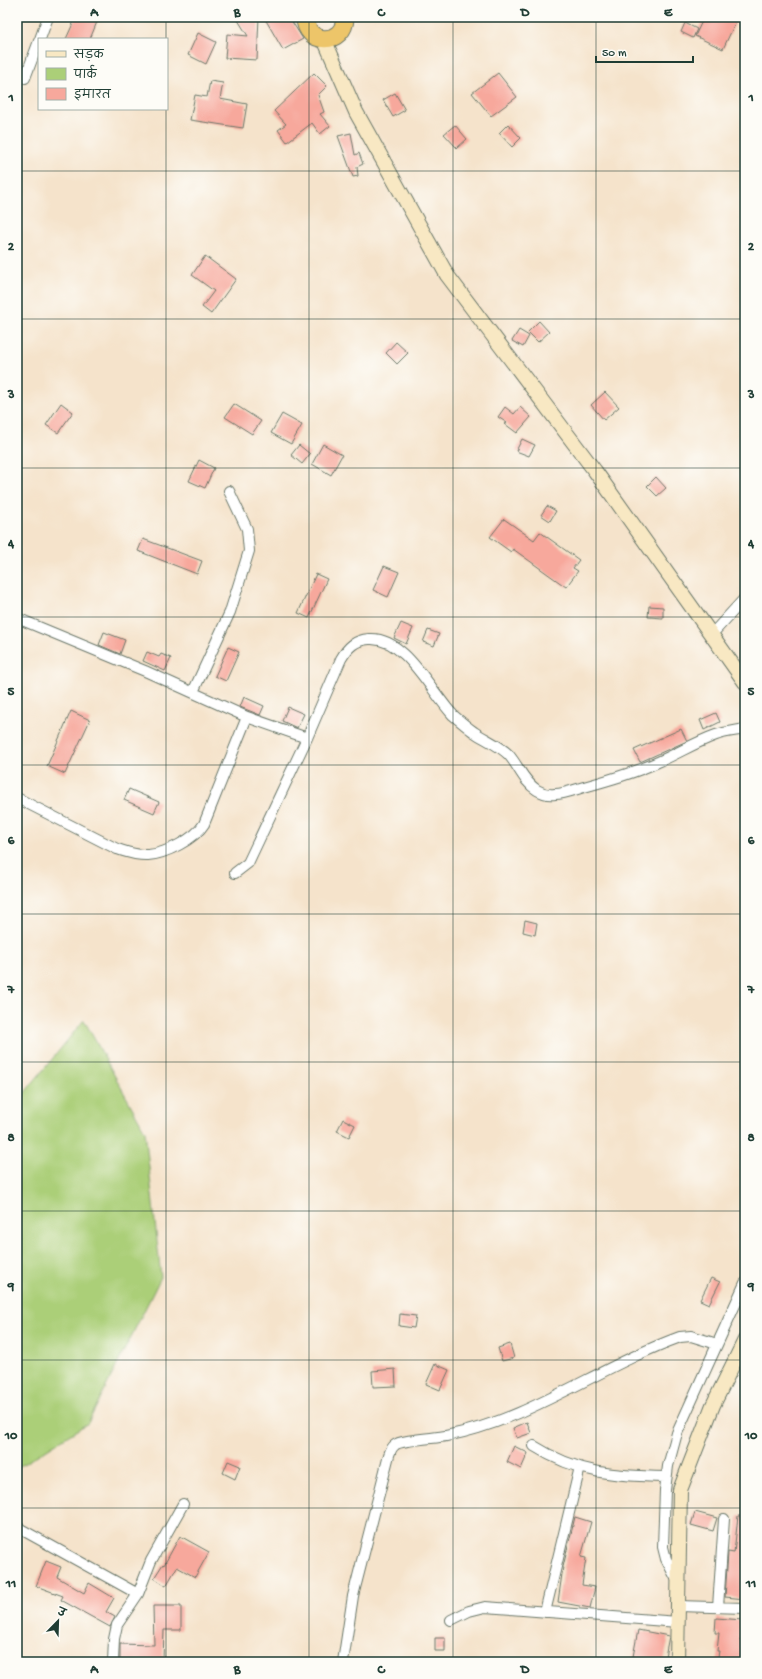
<svg xmlns="http://www.w3.org/2000/svg" width="762" height="1679" font-family="'Gochi Hand','Playpen Sans Deva',sans-serif">
  <rect width="100%" height="100%" fill="#fdfcf7"/>
  <filter id="ink" filterUnits="userSpaceOnUse"><feTurbulence type="fractalNoise" baseFrequency=".025" numOctaves="2"/><feDisplacementMap in="SourceGraphic" scale="8" xChannelSelector="R" yChannelSelector="G"/><feConvolveMatrix kernelMatrix="1 2 1 2 8 2 1 2 1" color-interpolation-filters="sRGB"/></filter>
  <filter id="wash" filterUnits="userSpaceOnUse"><feTurbulence type="fractalNoise" baseFrequency=".012" numOctaves="4" result="noise"/><feDisplacementMap in="SourceGraphic" scale="16" xChannelSelector="R" yChannelSelector="G"/><feGaussianBlur stdDeviation="0.9" result="paint"/><feColorMatrix in="noise" values="0 0 0 0 0 0 0 0 0 0 0 0 0 0 0 0 0 1.4 0 .05"/><feComposite in="paint" operator="in"/></filter>
  <g filter="url(#wash)">
    <rect width="100%" height="100%" fill="#f5e3cb"/>
    <path fill="#abcf78" stroke="#658656" d="M84,1020L145,1131L161,1277L88,1423L17,1468V1102Z"/>
    <g id="blocks">
      <path fill="#f7a89c" d="M76,17H99L90,39H66Z
        M236,17H259L257,60L225,58L227,34L248,36Z
        M264,17H289L303,39L283,50Z
        M704,17H738L723,49L695,36Z
        M685,23L697,29L693,38L681,32Z
        M198,33L216,42L206,64L188,55Z
        M314,73L327,86L318,95L324,112L320,114L330,126L320,134L312,123L287,142L278,130L286,124L274,111Z
        M498,73L517,97L491,116L472,93Z
        M210,81L223,83L220,99L247,104L243,128L190,120L195,95L207,97Z
        M395,93L405,110L393,117L383,100Z
        M508,124L521,138L512,147L499,133Z
        M455,125L467,139L457,148L444,134Z
        M351,133L355,155L359,153L363,164L357,167L358,176L353,177L338,136Z
        M205,256L236,279L211,314L202,307L214,291L192,275Z
        M539,321L549,332L538,342L528,332Z
        M519,330L529,336L523,347L512,341Z
        M396,342L408,353L397,364L386,353Z
        M605,392L619,407L604,420L591,405Z
        M61,403L73,412L58,433L46,425Z
        M234,404L261,421L252,434L225,417Z
        M505,407L514,414L520,407L531,417L517,433L505,424L507,423L498,417Z
        M282,414L302,425L291,444L271,433Z
        M522,439L535,445L529,456L516,451Z
        M323,444L342,455L331,475L312,464Z
        M299,445L310,454L302,464L291,455Z
        M199,460L214,468L205,488L189,481Z
        M656,477L666,488L657,496L647,486Z
        M547,506L556,511L550,521L541,515Z
        M504,519L534,540L540,532L579,560L573,568L578,571L566,587L513,549L511,552L490,537Z
        M143,539L202,561L197,574L138,551Z
        M384,566L399,572L388,597L373,590Z
        M316,574L327,579L309,618L298,613Z
        M649,606L663,607V618L648,617Z
        M401,623L413,628L406,644L394,638Z
        M428,630L439,634L434,646L423,642Z
        M104,632L125,640L120,654L99,645Z
        M228,647L239,652L226,681L215,676Z
        M147,652L159,657L161,654L171,658L165,671L143,661Z
        M244,697L264,706L260,715L240,707Z
        M288,707L304,714L297,728L282,721Z
        M71,711L90,720L65,774L47,766Z
        M716,713L720,722L704,730L700,720Z
        M681,729L687,741L640,762L634,750Z
        M129,789L159,802L154,813L124,800Z
        M525,920L537,923L535,935L523,932Z
        M343,1119L355,1125L349,1137L337,1131Z
        M711,1278L720,1282L709,1304L700,1300Z
        M400,1314L416,1316L414,1328L399,1326Z
        M510,1344L514,1358L502,1361L498,1348Z
        M435,1364L449,1370L440,1390L426,1384Z
        M395,1369L396,1386L373,1387L372,1371Z
        M527,1422L531,1433L517,1438L513,1428Z
        M514,1446L528,1453L521,1469L507,1462Z
        M228,1461L240,1466L235,1479L223,1473Z
        M695,1512L717,1518L713,1531L691,1525Z
        M738,1516H745V1599L725,1597L728,1552L734,1553Z
        M575,1517L591,1522L581,1557L586,1558L582,1585L595,1587L590,1608L558,1602L563,1567Z
        M180,1536L209,1552L195,1577L177,1567L166,1586L154,1578L163,1564L164,1565Z
        M46,1561L61,1567L57,1577L84,1593L89,1583L114,1598L106,1612L115,1617L110,1627L61,1600L63,1596L36,1586Z
        M153,1606H181V1630H164L163,1662H120V1644L154,1645Z
        M716,1618L743,1620L741,1641L745,1642V1662H717L719,1651H717L719,1633H715Z
        M638,1630L669,1636L664,1662H632Z
        M435,1638H445V1651H435Z"/>
    </g>
  </g>
  <g filter="url(#ink)">
    <use href="#blocks" fill-opacity="0" stroke="#6a7769" stroke-width="1"/>
    <g fill="none" stroke-linecap="round" stroke-linejoin="round">
      <defs>
        <path id="minor" d="M40,39L48,17
          M25,78L39,41
          M17,618L145,671L247,717L307,738L341,659C348,647 355,640 369,639C405,636 431,692 453,715C460,721 467,727 474,732C486,740 499,745 509,755C519,767 524,782 537,790C542,793 549,795 555,794C564,794 574,790 584,787C609,780 634,773 658,762C677,754 696,742 716,735C725,732 735,731 745,729
          M712,634L745,598
          M193,692L230,612L249,551L247,529L229,491
          M17,798L117,849C127,852 137,856 148,855C165,854 195,839 204,824L247,717
          M235,873L248,863L307,738
          M534,1446C578,1474 616,1476 666,1477
          M17,1527L138,1594
          M678,1582L666,1559L663,1547L665,1490L668,1466L677,1433L745,1283
          M678,1606L745,1608
          M718,1607L724,1519
          M545,1612L580,1467
          M451,1620L469,1611L485,1607L678,1622
          M113,1662L114,1639L117,1625L138,1594L151,1561L183,1504
          M343,1662L353,1596L389,1455C390,1452 392,1447 395,1445C400,1440 436,1438 446,1436C530,1420 600,1366 680,1337L691,1336L717,1344"/>
        <path id="secondary" d="M324,39L356,112L447,275L595,471L745,682
          M677,1662L680,1490L713,1405L745,1340"/>
        <path id="trunk" d="M305,17C305,46 345,46 345,17"/>
      </defs>
      <use href="#minor" stroke="#6a7769" stroke-width="12"/>
      <use href="#secondary" stroke="#6a7769" stroke-width="16"/>
      <use href="#trunk" stroke="#6a7769" stroke-width="19"/>
      <use href="#minor" stroke="#fff" stroke-width="10"/>
      <use href="#secondary" stroke="#f8e8c3" stroke-width="14"/>
      <use href="#trunk" stroke="#edc569" stroke-width="17"/>
    </g>
  </g>
  <path fill="none" stroke="#1f3d34" stroke-width="1" stroke-opacity="0.55" d="M166,17V39M309,17V1662M453,17V1662M596,17V1662M166,109V1662M17,171H745M17,319H745M17,468H745M17,617H745M17,765H745M17,914H745M17,1062H745M17,1211H745M17,1360H745M17,1508H745"/>
  <rect width="762" height="1679" fill="none" stroke="#fdfcf7" stroke-width="44"/>
  <rect x="38" y="38" width="130" height="72" fill="#fdfcf7" stroke="#a4b0a9"/>
  <rect x="46" y="51" width="20" height="6" fill="#f8e8c3" stroke="#a4b0a9"/>
  <text x="74" y="58" font-size="12" fill="#1f3d34">सड़क</text>
  <rect x="46" y="68" width="20" height="12" fill="#abcf78" stroke="#a4b0a9"/>
  <text x="74" y="78" font-size="12" fill="#1f3d34">पार्क</text>
  <rect x="46" y="88" width="20" height="12" fill="#f7a89c" stroke="#a4b0a9"/>
  <text x="74" y="98" font-size="12" fill="#1f3d34">इमारत</text>
  <g transform="translate(58 1621) rotate(23)" stroke="#fdfcf7" stroke-width="3" paint-order="stroke">
  <path d="M0-3L7 15L0 10L-7 15Z" fill="#1f3d34"/>
  <text y="-6" font-size="11" font-weight="bold" text-anchor="middle" fill="#1f3d34">उ</text>
  </g>
  <path d="M596 56v6h97v-6" fill="none" stroke="#1f3d34" stroke-width="2"/>
  <text x="602" y="56" font-size="12" fill="#1f3d34" stroke="#fdfcf7" stroke-width="3" paint-order="stroke">50 m</text>
  <rect x="22" y="22" width="718" height="1635" fill="none" stroke="#1f3d34" stroke-width="1.5"/>
  <g font-size="13" text-anchor="middle" font-weight="bold" fill="#1f3d34">
    <text x="94" y="16">A</text>
    <text x="237" y="16">B</text>
    <text x="381" y="16">C</text>
    <text x="525" y="16">D</text>
    <text x="668" y="16">E</text>
    <text x="11" y="101">1</text>
    <text x="751" y="101">1</text>
    <text x="11" y="250">2</text>
    <text x="751" y="250">2</text>
    <text x="11" y="398">3</text>
    <text x="751" y="398">3</text>
    <text x="11" y="547">4</text>
    <text x="751" y="547">4</text>
    <text x="11" y="695">5</text>
    <text x="751" y="695">5</text>
    <text x="11" y="844">6</text>
    <text x="751" y="844">6</text>
    <text x="11" y="993">7</text>
    <text x="751" y="993">7</text>
    <text x="11" y="1141">8</text>
    <text x="751" y="1141">8</text>
    <text x="11" y="1290">9</text>
    <text x="751" y="1290">9</text>
    <text x="11" y="1439">10</text>
    <text x="751" y="1439">10</text>
    <text x="11" y="1587">11</text>
    <text x="751" y="1587">11</text>
    <text x="94" y="1673">A</text>
    <text x="237" y="1673">B</text>
    <text x="381" y="1673">C</text>
    <text x="525" y="1673">D</text>
    <text x="668" y="1673">E</text>
  </g>
</svg>
